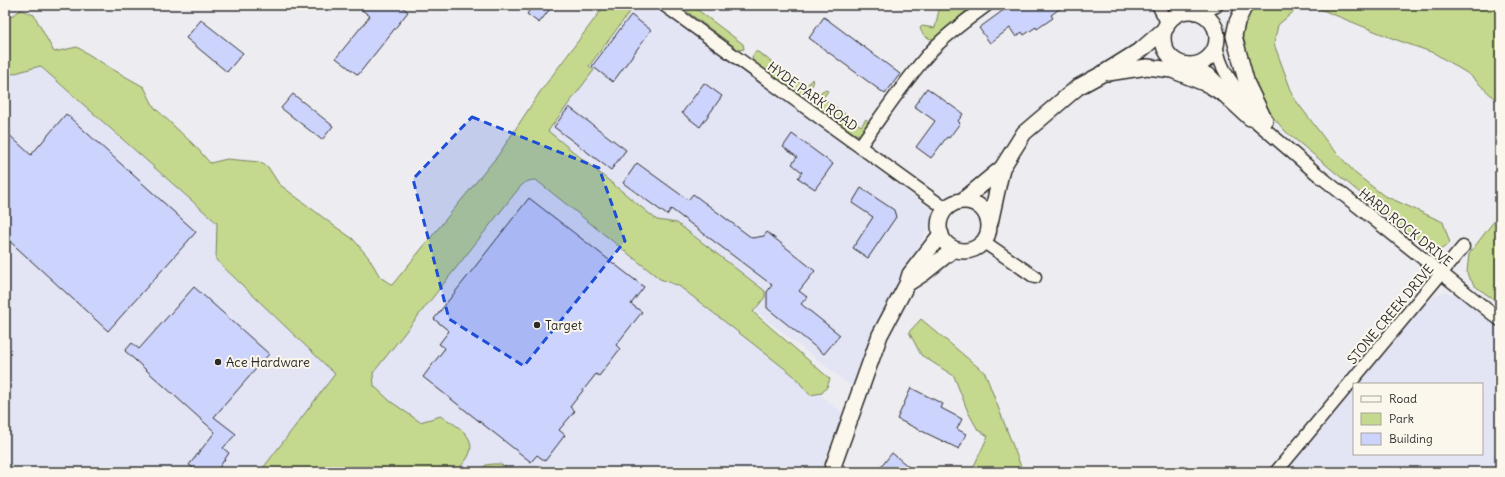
<svg xmlns="http://www.w3.org/2000/svg" width="1505" height="477" font-family="Delius,sans-serif">
  <rect width="100%" height="100%" fill="#edecf1"/>
  <filter id="ink" filterUnits="userSpaceOnUse"><feTurbulence type="fractalNoise" baseFrequency=".025" numOctaves="2"/><feDisplacementMap in="SourceGraphic" scale="8" xChannelSelector="R" yChannelSelector="G"/><feConvolveMatrix kernelMatrix="1 2 1 2 8 2 1 2 1" color-interpolation-filters="sRGB"/></filter>
  <g filter="url(#ink)">
    <path fill="#e3e4f4" d="M637,5H654L936,213L878,324L851,386L536,139Z
      M40,66L217,223L216,261L336,374L260,472H5V76Z
      M530,168L843,413L820,472H273Z
      M1444,292L1457,295L1500,330V472H1285L1354,389V454H1482V384H1358L1420,309L1433,297Z"/>
    <path fill="#c4d98e" stroke="#78825c" d="M605,5H635L589,66L594,70L548,131L657,220L677,223L765,291V297L753,312L830,379L827,387L822,393L810,395L793,375L679,286L660,279L536,180C529,180 525,182 520,187L373,373L374,386L390,401L420,422L441,416C455,425 479,436 468,457C465,462 460,467 456,472H260L335,374L216,260L217,223L40,66L5,76V20L21,10L34,15L54,52L77,47L112,69L144,87L154,107L196,147L210,163L227,159L259,162L268,167L279,184L333,225L353,239L369,258L380,277L392,285L499,154L540,92Z
      M678,5H691L743,44L744,49L739,50Z
      M940,5H973L934,39C927,39 922,35 920,28L922,26L935,28Z
      M1253,5H1500V104L1470,75L1434,53L1394,39L1310,5L1299,7L1278,25L1274,44L1294,98L1327,142L1356,174L1383,195L1443,222L1450,243L1439,251L1431,249L1417,240L1285,131L1267,110L1253,85L1241,37L1245,14Z
      M755,52H758L806,87L812,79L813,84L806,94L800,95L753,61L752,57Z
      M825,90L828,91L823,98L861,126L866,119L868,121V124L860,135L855,134L816,107L815,100L822,91Z
      M1500,215V304L1475,286L1468,276L1467,272L1469,254L1491,225Z
      M921,319L985,373L1023,472H968L973,468L988,436L978,430L968,412L954,376L921,355L909,332Z
      M493,464H500L513,472H478L486,465Z"/>
    <path fill="#ccd3fc" stroke="#2b2b2b" d="M355,5H400L408,12L358,75L336,58L370,16Z
      M533,5H553L539,23L527,14Z
      M1002,5H1065L1051,15L1053,18L1037,29L1036,27L1024,35L1022,32L1016,37L1010,28L990,43L979,28L1005,9Z
      M631,15L651,30L613,82L592,66Z
      M824,17L900,74L885,94L809,38Z
      M201,20L243,53L227,72L186,38Z
      M704,83L722,96L700,127L682,113Z
      M927,88L963,114L958,121L960,123L949,138L947,137L931,158L916,147L935,121L914,106Z
      M293,94L333,126L322,140L281,108Z
      M569,107L626,150L611,170L554,127Z
      M66,114L196,232L108,331L5,237V131L31,155Z
      M792,134L833,164L815,189L798,178L802,172L792,164L797,157L783,147Z
      M637,163L688,200L693,194L752,238L764,236L767,232L815,271L799,291L807,297L801,304L840,335L824,354L767,308V292L772,285L671,209L667,215L623,183Z
      M861,188L894,210L896,217L868,258L853,248L873,217L852,203Z
      M529,198L644,287L631,304L642,312L616,345L620,349L599,376L596,374L570,407L575,411L559,430L565,435L545,461L537,455L531,462L423,377L445,348L439,344L449,331L434,319Z
      M194,287L269,354L214,417L236,434L223,448L229,453L216,472H199L189,465L215,432L125,351L132,343L139,349Z
      M911,388L943,404L941,408L962,419L957,429L966,434L959,449L897,419Z
      M892,453L915,472H877Z"/>
    <g fill="none" stroke-linecap="round" stroke-linejoin="round">
      <defs>
        <path id="minor" d="M664,5L946,209
          M1158,5L1168,24
          M1175,5L1187,12
          M1216,46C1218,52 1219,59 1222,65C1229,82 1244,97 1256,111
          M1188,65L1210,75L1229,94
          M1245,112L1316,173L1500,320
          M860,146C883,114 905,80 932,50C948,33 968,19 987,5
          M984,242L1035,277
          M1276,472L1463,247"/>
        <path id="major" d="M1245,5L1237,22L1234,36L1247,84L1265,121
          M1163 38a27 27 0 1 1 54 0a27 27 0 1 1-54 0Z
          M1196,12L1215,5
          M1108,73L1147,67L1172,70L1209,85L1225,95L1250,118
          M962,201L1002,168L1024,133L1058,104L1078,87L1102,74L1142,49L1166,28
          M939 226a25 25 0 1 1 50 0a25 25 0 1 1-50 0Z
          M990,223L1002,168
          M907,284L924,273L954,249
          M831,472L880,335L907,284L910,274L941,234"/>
      </defs>
      <use href="#minor" stroke="#2b2b2b" stroke-width="15"/>
      <use href="#major" stroke="#2b2b2b" stroke-width="18"/>
      <use href="#minor" stroke="#fbf7ec" stroke-width="12"/>
      <use href="#major" stroke="#fbf7ec" stroke-width="15"/>
    </g>
  </g>
  <path fill="#1d4ed8" fill-opacity="0.2" stroke="#1d4ed8" stroke-width="3" stroke-dasharray="8 5" stroke-linejoin="round" d="M472,117L599,168L625,241L524,366L449,319L413,179Z"/>
  <g fill="#2b2b2b" stroke="#fbf7ec" stroke-width="1.5">
    <circle cx="537" cy="325" r="4"/>
    <circle cx="218" cy="362" r="4"/>
  </g>
  <g text-anchor="middle" stroke-width="4" stroke-linejoin="round" paint-order="stroke">
    <g font-size="13" fill="#2b2b2b" stroke="#fbf7ec">
      <text transform="translate(813 96) rotate(36)" y="5">HYDE PARK ROAD</text>
      <text transform="translate(1406 227) rotate(39)" y="5">HARD ROCK DRIVE</text>
      <text transform="translate(1390 314) rotate(-50)" y="5">STONE CREEK DRIVE</text>
    </g>
    <g font-size="13" fill="#2b2b2b" stroke="#fbf7ec" text-anchor="start">
      <text x="545" y="330">Target</text>
      <text x="226" y="367">Ace Hardware</text>
    </g>
  </g>
  <rect width="1505" height="477" fill="none" stroke="#fbf7ec" stroke-width="20"/>
  <rect x="10" y="10" width="1485" height="457" fill="none" stroke="#2b2b2b" stroke-width="1.5" filter="url(#ink)"/>
  <rect x="1353" y="383" width="130" height="72" fill="#fbf7ec" stroke="#a8a59f"/>
  <rect x="1361" y="396" width="20" height="6" fill="#fbf7ec" stroke="#a8a59f"/>
  <text x="1389" y="403" font-size="12" fill="#2b2b2b">Road</text>
  <rect x="1361" y="413" width="20" height="12" fill="#c4d98e" stroke="#a8a59f"/>
  <text x="1389" y="423" font-size="12" fill="#2b2b2b">Park</text>
  <rect x="1361" y="433" width="20" height="12" fill="#ccd3fc" stroke="#a8a59f"/>
  <text x="1389" y="443" font-size="12" fill="#2b2b2b">Building</text>
</svg>
